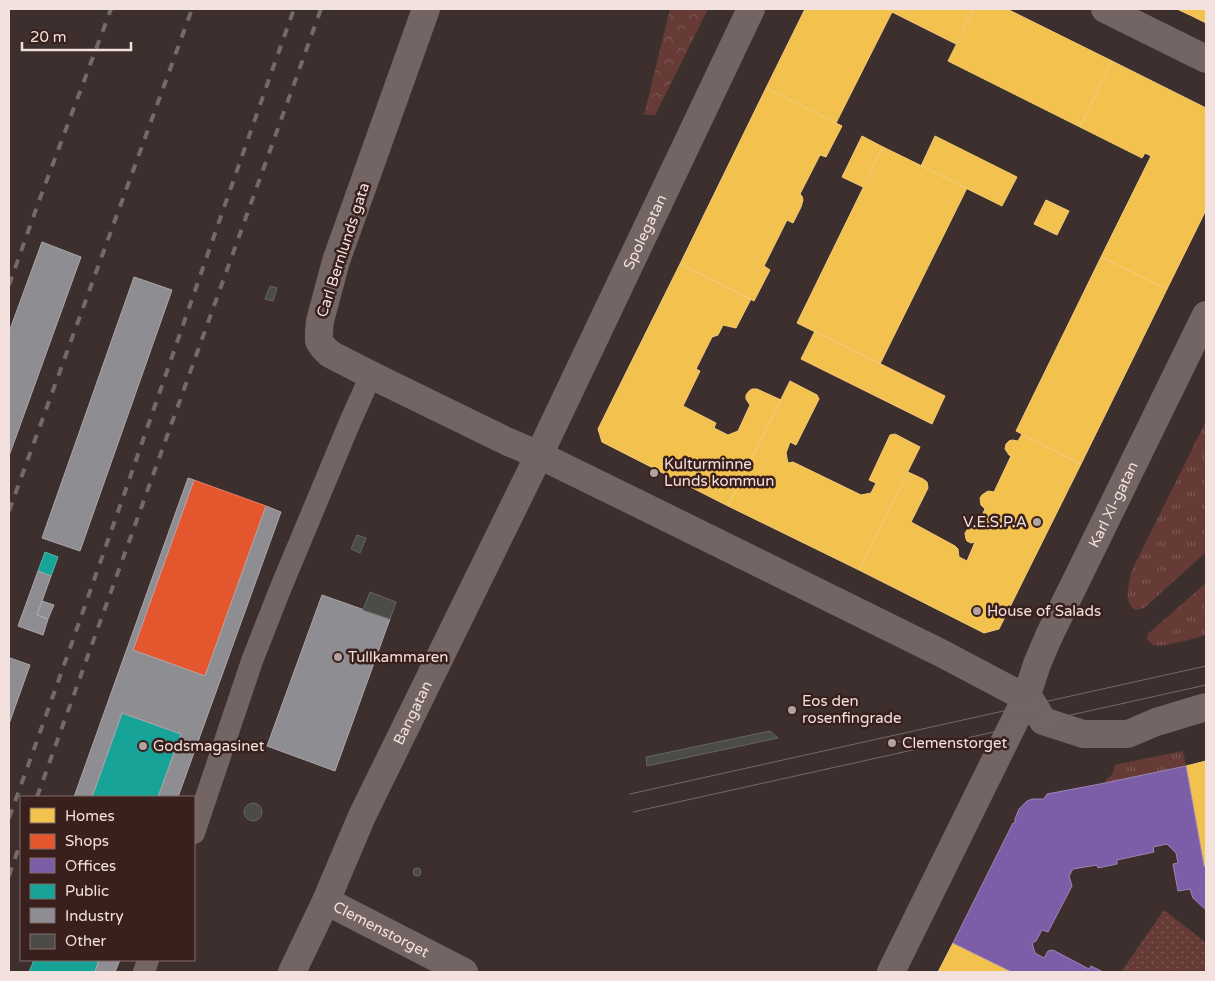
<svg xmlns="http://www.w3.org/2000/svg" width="1215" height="981" font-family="'Varela Round',sans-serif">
  <defs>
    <pattern id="grass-tufts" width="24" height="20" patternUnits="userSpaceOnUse" patternTransform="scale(1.25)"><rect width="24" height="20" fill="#663b36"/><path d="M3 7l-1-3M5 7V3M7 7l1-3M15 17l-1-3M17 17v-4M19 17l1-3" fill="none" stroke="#7c5753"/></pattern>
    <pattern id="forest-crowns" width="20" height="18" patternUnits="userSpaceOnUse" patternTransform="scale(1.25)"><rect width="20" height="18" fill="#663b36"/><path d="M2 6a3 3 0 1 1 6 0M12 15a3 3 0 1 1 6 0" fill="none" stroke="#7c5753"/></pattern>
    <pattern id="garden-dots" width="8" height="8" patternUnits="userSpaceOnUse" patternTransform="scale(1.25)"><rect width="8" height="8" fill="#663b36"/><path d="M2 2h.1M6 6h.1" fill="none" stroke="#7c5753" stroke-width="1.8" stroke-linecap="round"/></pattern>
  </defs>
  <rect width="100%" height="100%" fill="#3d2f2d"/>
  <path fill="url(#grass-tufts)" d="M1206,421V552L1144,608L1135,610C1123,603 1129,584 1131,572Z
    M1206,583V635C1196,638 1161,648 1153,645C1150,643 1149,641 1147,639L1148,634Z
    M1183,751L1186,766L1106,783L1105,780C1111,777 1115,772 1114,765Z"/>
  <path fill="url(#forest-crowns)" d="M670,9H708L655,115H644Z"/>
  <path fill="url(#garden-dots)" d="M1164,910L1206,943V972H1121Z"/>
  <path fill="#f2c14e" stroke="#f2cb79" d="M805,9H974L956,44L892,12L836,123L766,88Z
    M974,9H1007L1112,61L1080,127L948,61Z
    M1177,9H1206V23L1192,16Z
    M1112,61L1206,108V210L1167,289L1101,257L1151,156L1145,153L1142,158L1080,127Z
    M766,88L842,126L826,157L820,155L800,194L802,196L803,200L801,207L793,223L787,220L764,266L770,270L754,301L680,264Z
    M862,136L883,147L863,187L842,177Z
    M935,136L1017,177L1002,206L921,166Z
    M883,147L967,188L880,364L797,323Z
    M1046,200L1069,211L1057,235L1034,224Z
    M1101,257L1167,289L1081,464L1016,431Z
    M680,264L751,299L736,328L723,325L718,335L712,337L696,369L700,371L683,406L716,423L714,428L728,435L738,431L750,405L746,399V395L749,391L752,389H757L781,400L728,506L602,442L598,429Z
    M815,331L945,396L932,424L801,359Z
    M790,381L817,395L819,399L796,445L790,442L786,453L788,463L793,462L861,495L871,493L876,483L869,480L890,435L895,434L920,447L859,570L728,506Z
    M1022,434L1081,464L999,629L984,633L859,570L908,472L923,479L927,482L928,488L911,522L955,546L958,549L959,557L967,561L975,542L971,543L967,541L966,539L965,533L967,530L970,528H976L985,509L981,505L980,498L982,495L988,491L994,492L1011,456L1009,455L1005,449L1006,444L1009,441L1012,440L1018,441Z
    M1206,761V868L1204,866L1186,766Z
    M953,943L1012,972H938Z"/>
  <path fill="#e4572e" stroke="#e88063" d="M194,480L266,506L205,676L133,650Z"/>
  <path fill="#7b5ea7" stroke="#9f85b8" d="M1186,766L1204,866L1206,868V910L1193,898L1190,889L1178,891L1173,864L1178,863L1176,853L1167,844L1153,847L1154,852L1117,860V864L1098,868L1097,865L1073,869L1069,876L1072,886L1048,932L1042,930L1036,941L1032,943L1035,953L1044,958L1048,951L1053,950L1089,969L1091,966L1103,972H1012L953,943L1013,823H1015V819L1019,809L1027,801L1032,799H1044L1047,794L1100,784Z"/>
  <path fill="#17a398" stroke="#59b6ad" d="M45,552L58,557L51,576L38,571Z
    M122,713L181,734L158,797H92Z
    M34,960H99L95,972H29Z"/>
  <path fill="#8d8d92" stroke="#aca6a9" d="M42,242L81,257L9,456V332Z
    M134,277L172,290L80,551L42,538Z
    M188,478L194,480L133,650L205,676L266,506L281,512L178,797H158L181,734L122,713L92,797H74Z
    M38,571L51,576L37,615L48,619L43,635L18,626Z
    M322,595L390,619L335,771L267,746Z
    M42,601L54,605L48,619L37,615Z
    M10,658L30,665L9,724V662Z
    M99,960H120L115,972H95Z"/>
  <path fill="#4b4c48" stroke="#656562" d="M270,286L277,288L273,301L265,299Z
    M357,535L366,538L360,553L351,549Z
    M370,592L396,602L390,619L363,610Z
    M770,731L778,738L647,766L646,757Z
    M244 812a9 9 0 1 1 18 0a9 9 0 1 1-18 0Z
    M413 872a4 4 0 1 1 8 0a4 4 0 1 1-8 0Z"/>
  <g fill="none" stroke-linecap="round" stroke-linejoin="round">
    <path stroke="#736563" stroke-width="22" d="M194,833L252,661L279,592L350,422L371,375
      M144,972L148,960"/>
    <g stroke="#736563" stroke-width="28">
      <path d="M426,9L336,261L320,321L319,332V341L323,347L330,354L371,375L506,441L539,455L635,502L941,653L1026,698L1033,704L1043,721L1083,734H1128L1156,722L1206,707"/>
      <path d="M1105,9L1206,59"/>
      <path id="s1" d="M326,901L464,972"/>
      <path id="s2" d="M891,972L1026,698L1037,664L1049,636L1206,315"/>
    </g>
    <path stroke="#736563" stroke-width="28" id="s3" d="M292,972L326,901L362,816L539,455L751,9"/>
    <path stroke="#756a68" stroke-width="1" d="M886,742L934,740
      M630,794L1206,666
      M633,812L1206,685"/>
    <path stroke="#756a68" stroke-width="4" stroke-dasharray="9 9" stroke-linecap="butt" d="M9,285L39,201L111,9
      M9,511L192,9
      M37,797L321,9
      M9,818C107,549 198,278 294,9
      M9,876L21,841"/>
  </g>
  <g fill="#b3a3a0" stroke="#39201d" stroke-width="2">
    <circle cx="654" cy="473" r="5"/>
    <circle cx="1037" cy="522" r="5"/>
    <circle cx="977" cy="611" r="5"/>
    <circle cx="338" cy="657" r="5"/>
    <circle cx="792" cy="710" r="5"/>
    <circle cx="892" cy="743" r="5"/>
    <circle cx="143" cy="746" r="5"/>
  </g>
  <g text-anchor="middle" stroke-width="5" stroke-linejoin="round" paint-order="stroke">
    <g font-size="15" fill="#f3e1de" stroke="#39201d">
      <text dy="5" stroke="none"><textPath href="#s3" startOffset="820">Spolegatan</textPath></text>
      <text transform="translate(343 250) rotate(-72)" y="5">Carl Bernlunds gata</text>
      <text dy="5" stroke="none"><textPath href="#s2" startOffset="518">Karl XI-gatan</textPath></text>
      <text dy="5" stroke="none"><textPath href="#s3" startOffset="286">Bangatan</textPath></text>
      <text dy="5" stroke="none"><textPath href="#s1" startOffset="62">Clemenstorget</textPath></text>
    </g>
    <g font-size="15" fill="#f3e1de" stroke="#39201d" text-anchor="start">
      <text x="664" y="469">Kulturminne<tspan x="664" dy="17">Lunds kommun</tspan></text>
      <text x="1027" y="527" text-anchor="end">V.E.S.P.A</text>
      <text x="987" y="616">House of Salads</text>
      <text x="348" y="662">Tullkammaren</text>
      <text x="802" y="706">Eos den<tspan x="802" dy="17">rosenfingrade</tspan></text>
      <text x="902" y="748">Clemenstorget</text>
      <text x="153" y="751">Godsmagasinet</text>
    </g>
  </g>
  <rect width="1215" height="981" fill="none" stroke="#f3e1de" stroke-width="20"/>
  <rect x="20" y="796" width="175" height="165" fill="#39201d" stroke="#836d6a"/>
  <rect x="30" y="808" width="25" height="15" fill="#f2c14e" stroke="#836d6a"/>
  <text x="65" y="821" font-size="15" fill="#f3e1de">Homes</text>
  <rect x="30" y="834" width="25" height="15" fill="#e4572e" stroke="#836d6a"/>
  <text x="65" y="846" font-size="15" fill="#f3e1de">Shops</text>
  <rect x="30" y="858" width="25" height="15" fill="#7b5ea7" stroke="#836d6a"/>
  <text x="65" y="871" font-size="15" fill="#f3e1de">Offices</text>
  <rect x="30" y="884" width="25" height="15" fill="#17a398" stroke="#836d6a"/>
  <text x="65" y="896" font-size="15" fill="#f3e1de">Public</text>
  <rect x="30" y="908" width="25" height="15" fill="#8d8d92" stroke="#836d6a"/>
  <text x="65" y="921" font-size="15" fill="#f3e1de">Industry</text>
  <rect x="30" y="934" width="25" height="15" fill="#4b4c48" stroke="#836d6a"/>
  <text x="65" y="946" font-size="15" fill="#f3e1de">Other</text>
  <path d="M22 42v8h109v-8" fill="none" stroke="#f3e1de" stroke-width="2.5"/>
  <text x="30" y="42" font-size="15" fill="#f3e1de" stroke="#39201d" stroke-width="4" paint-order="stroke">20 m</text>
</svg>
